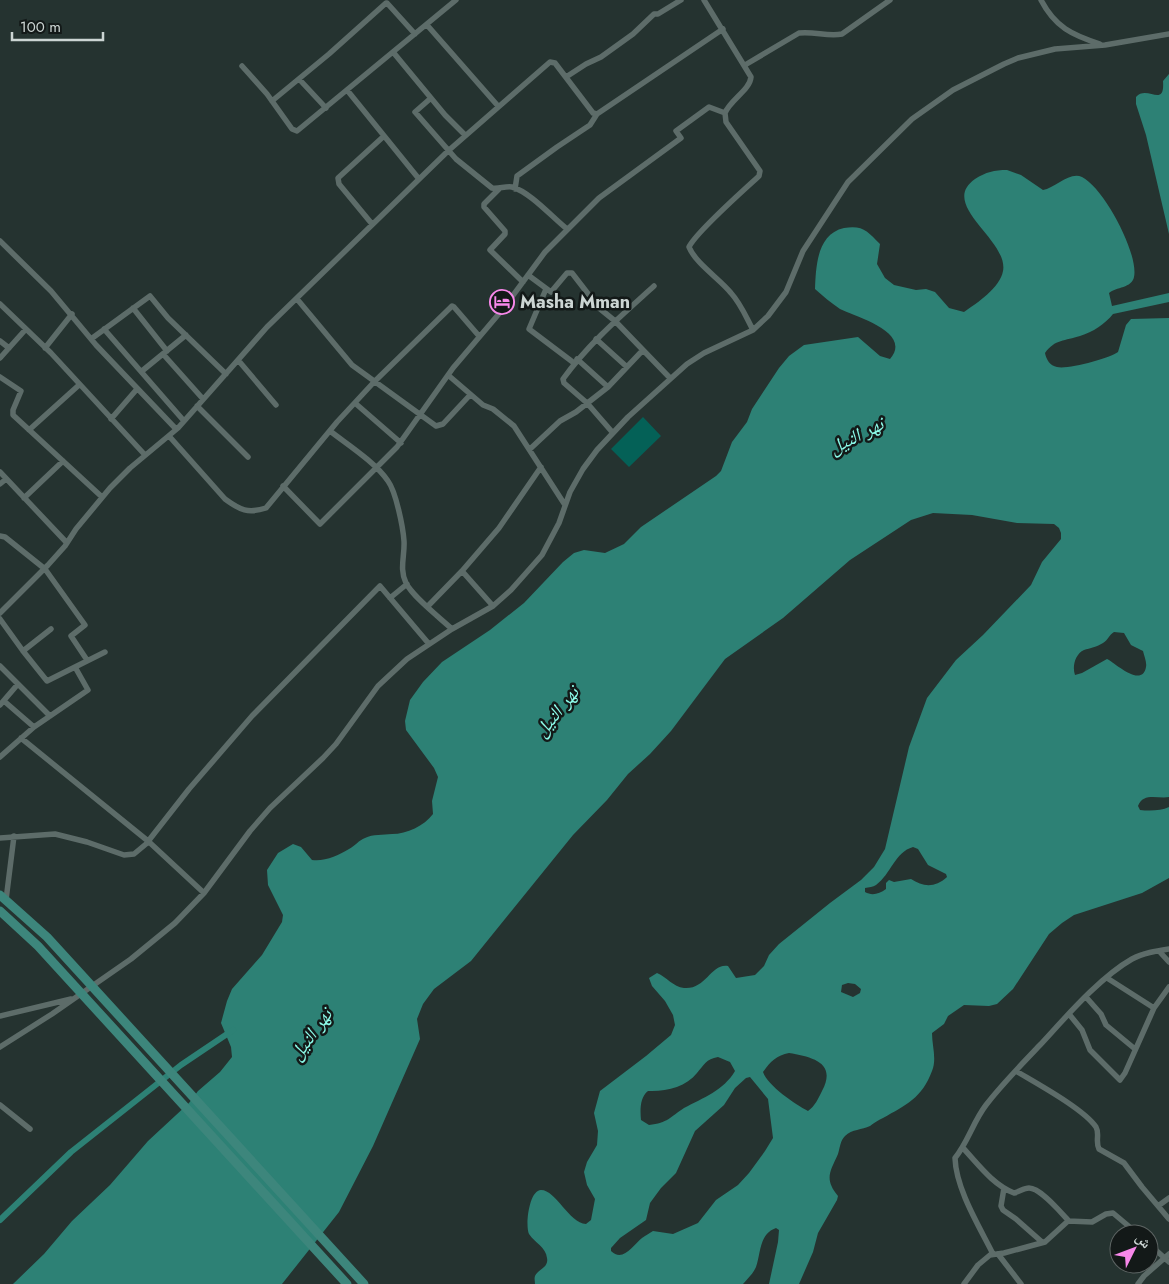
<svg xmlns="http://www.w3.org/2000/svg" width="1169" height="1284" font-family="Jost,'Noto Naskh Arabic',sans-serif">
  <rect width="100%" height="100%" fill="#253330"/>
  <path fill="#046157" d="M643,417L661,436L629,467L611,449Z"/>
  <path fill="#2d8175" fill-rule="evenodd" d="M1169,74V234L1146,135L1136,104V97C1147,84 1165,109 1163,81Z
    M1007,170L1021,175L1043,190C1055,188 1070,171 1082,177C1104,188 1139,254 1134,277C1132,288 1116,287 1109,293L1112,306L1169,293V302L1113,314C1105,324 1093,332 1080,336C1065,341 1055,339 1045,353C1046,359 1050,366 1057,367C1067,370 1110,358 1118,352L1126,325L1131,319L1169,318V797C1158,799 1143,792 1138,806L1140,810C1149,811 1161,811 1169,807V878L1142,893L1074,915L1062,923L1049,934L1013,989L997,1004L989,1006L964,1005L948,1016L944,1024L932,1033C932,1046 937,1059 932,1071C922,1098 906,1105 883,1118C878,1120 874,1123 870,1126C862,1130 852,1129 845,1136C840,1141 840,1148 838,1154C830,1172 824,1179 838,1196L837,1200L818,1233L813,1252L799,1284H769L778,1242L779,1230L776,1228C759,1234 761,1253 756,1267C753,1274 748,1278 743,1284H535C535,1281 534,1279 535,1276C538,1269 549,1268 547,1258C546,1247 535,1243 529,1234C525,1226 529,1190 541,1190C556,1190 569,1223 586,1224L591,1220L595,1199L587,1185L584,1172L587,1162L597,1145L598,1131L594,1113L600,1091L646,1056L671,1035L675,1025L673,1015L665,1001L652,986L649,978L657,973C667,977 673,987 684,988C706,990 711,963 728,966L736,978L755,975L764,966L769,955L779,944L830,903L861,880L874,867L885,849L909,747L927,698L956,660L983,635L1031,585L1042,562L1061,539V533L1059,528L1054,524L1017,523L972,515L933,513L911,520L850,560L783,618L725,659L671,731L650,754L628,774L607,800L573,835L471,961L434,989L423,1004L417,1019L420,1039L373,1146L339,1212L282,1284H13L44,1254L72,1221L110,1185L148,1141L189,1103L198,1091L220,1072L232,1057L231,1047L221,1023L227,1001L232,989L262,955L282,922L283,915L268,885L267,870L278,853L293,844L301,847L312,860C324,862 339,855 349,849C355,846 359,840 365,838C373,834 383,835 392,834C407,834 424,826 433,814L432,801L438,777L434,768L406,730L405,721L410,700L423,682L442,662L490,630L524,603L563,562L574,553L584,550L605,553L624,544L641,527L716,476L721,471L732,442L747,422L752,409L779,368L789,356L804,345L858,337L880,356L890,359C913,332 856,317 840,309C831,303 823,296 815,289C816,266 817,234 844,228C863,225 867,231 880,244L877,264L885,278L894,285L916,290L926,289L935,292L949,308L964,312C977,303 1000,288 1003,271C1009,240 938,205 975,179C986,172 994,170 1007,170ZM1114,632L1124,633L1131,645L1143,651C1144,656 1147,662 1146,667C1142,689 1114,662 1107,659L1082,673L1075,675C1072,667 1075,654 1084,650C1090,648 1097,647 1103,643C1108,640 1109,635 1114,632ZM913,847L918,849L928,865L946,874L947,877C935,888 923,887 911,879L894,882L889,880L886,883V889C879,894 872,896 865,892V888C869,887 873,887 876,885C891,874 895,852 913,847ZM848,983L855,984L861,989L860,993L853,997L841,992L842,985ZM789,1053C813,1057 837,1063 822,1091C818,1099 815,1106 808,1111C795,1104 768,1086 763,1072C770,1062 777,1055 789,1053ZM718,1057L730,1062L735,1071C724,1090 703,1098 684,1108C670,1117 668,1123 649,1125L641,1120C640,1110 640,1097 648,1091C665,1092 686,1087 697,1073C704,1065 706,1059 718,1057ZM750,1077L768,1099L773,1138L765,1151L749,1173L738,1185L716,1200L698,1223L673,1234L653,1231C650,1233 646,1235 642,1238C633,1245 623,1263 611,1251V1248L620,1238L646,1220L650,1203L661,1188L676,1173L695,1131L724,1105L735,1088L746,1078Z"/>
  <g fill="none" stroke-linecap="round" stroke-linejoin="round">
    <path stroke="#2d8175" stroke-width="6" d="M0,1220L71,1152L181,1065L233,1030"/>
    <path stroke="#5d6c69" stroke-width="5.5" d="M704,0L751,77C750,90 730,100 725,113L726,122L760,171L759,176C744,190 696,232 689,247C696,264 720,279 731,293C741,304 746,317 753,330
      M1041,0C1055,27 1072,35 1100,44
      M427,25L498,106
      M393,52L445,115L465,135
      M745,65L799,33C814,31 828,37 842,34L890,0
      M242,66L267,94L292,129L297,131L456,0
      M566,77L586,64L601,57L633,34L654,14H658L681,0
      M299,79L326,108
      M347,90L419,179
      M431,98L415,112L456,159L492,188C499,189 505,186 512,187C530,192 552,217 567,229
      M272,101L329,54L386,3H387L415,34
      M499,189L484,204V207L505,231V234L490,250L523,282
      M515,189L517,176L557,147L590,125L597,114
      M372,224L339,184L338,178L384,136
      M0,241L51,291L96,345L176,429
      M528,275L551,292L567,273H572L599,308L615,321L670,378
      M546,289L529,329L574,363
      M297,299L352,365L436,426L443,424L470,395
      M0,304L51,353L145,455
      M133,308L167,351
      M104,329L184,421
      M91,339L150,296L168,318L226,374
      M596,339L627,367
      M0,341L9,348
      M45,348L72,314
      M163,354L203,399
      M0,358L26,329
      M577,359L608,387
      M238,360L276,405
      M142,371L186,335
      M448,375L483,405L493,409L514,426L565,505
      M0,377L21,391L13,410V415L102,497
      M355,403L401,443
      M197,406L248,457
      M111,419L137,389
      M29,430L79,385
      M330,431C348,445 375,462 388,481C396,492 403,527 404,541C405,555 399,569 406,583C413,597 439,617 452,629
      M613,433L587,403L564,383L563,379C589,343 622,315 654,286
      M169,436L225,499C240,510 248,514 266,508L337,422L374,382L450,308L452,306L454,307L479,336
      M530,449L560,421L576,412L608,387L643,350
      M0,472L67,543
      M0,484L6,479
      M283,486L320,524L397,447L453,368L503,309L545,252L599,198L681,138L676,131L709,107L725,113
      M24,498L63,461
      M0,536L5,537L45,569L85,625L71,636L87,660
      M462,571L493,606
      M390,598L407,584
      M428,606L462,571L499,528L541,467
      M0,613L48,565L65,546L76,529L110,488L130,468L178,428L267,327L448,151L550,62L555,63L593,113L597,114L723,29
      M0,619L23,651L47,681L105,652
      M23,651L51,629
      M0,666L50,716
      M4,701L34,727
      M0,705L18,684
      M21,738L148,841L204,893
      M0,757L34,727L88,690L75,667
      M0,838L55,834L87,842L124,855L134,854L146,844L189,789L252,716L380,586L429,644
      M6,900L14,836
      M1159,951L1169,962
      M1107,978L1154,1008L1169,987
      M1086,997L1101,1014L1106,1025L1135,1049
      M1069,1014L1082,1030L1090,1050L1120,1080L1125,1073L1154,1008
      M0,1016L71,999
      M0,1047L52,1014L131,959L175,923L204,893L250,831L270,808L323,758L336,744L378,686L407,659L452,629L493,606L511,590L542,555L559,523L570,492L583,469L597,450L628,417L687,364L704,353L753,330L768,316L786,292L803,251L848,182L912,119L953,90L1004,64L1018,58L1055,49L1105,45L1169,34
      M1016,1071C1036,1083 1084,1109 1096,1127C1100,1134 1095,1141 1099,1149L1124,1163L1142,1187L1169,1219
      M0,1105L30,1129
      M963,1148C978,1164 993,1185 1014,1193C1019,1192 1024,1188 1029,1188C1041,1188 1061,1213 1069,1221
      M1004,1188L1001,1206L1003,1210L1016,1219L1042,1242
      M1158,1206L1169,1198
      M1149,1244L1169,1262
      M993,1254C979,1226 956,1189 955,1158C968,1142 973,1122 986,1105C1002,1084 1022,1064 1040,1045C1065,1018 1100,977 1132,959C1143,953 1156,951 1169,949
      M998,1254L1021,1284
      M964,1284L978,1265L990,1255L1004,1253L1045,1242L1068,1221L1092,1222L1106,1214L1113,1213L1138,1234
      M1138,1284L1144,1276L1169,1254"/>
    <path stroke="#3d867c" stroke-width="9" d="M0,895L47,937L364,1284
      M0,911L38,946L347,1284"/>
  </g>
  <defs>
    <symbol id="hotel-ring" viewBox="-11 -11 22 22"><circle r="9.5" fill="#131918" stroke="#f888ea" stroke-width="1.5"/><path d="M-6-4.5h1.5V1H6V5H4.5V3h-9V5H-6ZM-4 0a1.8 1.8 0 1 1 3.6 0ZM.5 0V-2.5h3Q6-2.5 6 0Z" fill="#f888ea"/></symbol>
  </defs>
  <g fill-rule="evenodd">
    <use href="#hotel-ring" x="488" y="288" width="28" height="28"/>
  </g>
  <g text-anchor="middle" stroke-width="5" stroke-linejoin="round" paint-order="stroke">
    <g font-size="18" font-weight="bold" fill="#ccd5d3" stroke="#131918" text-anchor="start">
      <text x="520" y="308">Masha Mman</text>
    </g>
    <g font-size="19" font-style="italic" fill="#8cfcea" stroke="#131918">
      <text transform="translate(856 435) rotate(-27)" y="7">نهر النيل</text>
      <text transform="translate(556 711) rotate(-51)" y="7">نهر النيل</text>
      <text transform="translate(310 1034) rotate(-54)" y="7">نهر النيل</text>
    </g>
  </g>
  <g transform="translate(1134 1249) rotate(48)"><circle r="24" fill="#131918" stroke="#5d6463"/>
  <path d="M0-4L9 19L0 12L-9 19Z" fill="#f888ea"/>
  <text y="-8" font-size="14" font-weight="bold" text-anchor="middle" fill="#ccd5d3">ش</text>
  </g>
  <path d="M12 32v8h91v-8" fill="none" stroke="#ccd5d3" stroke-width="2.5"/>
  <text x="20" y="32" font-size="15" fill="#ccd5d3" stroke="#131918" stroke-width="4" paint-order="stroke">100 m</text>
</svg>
